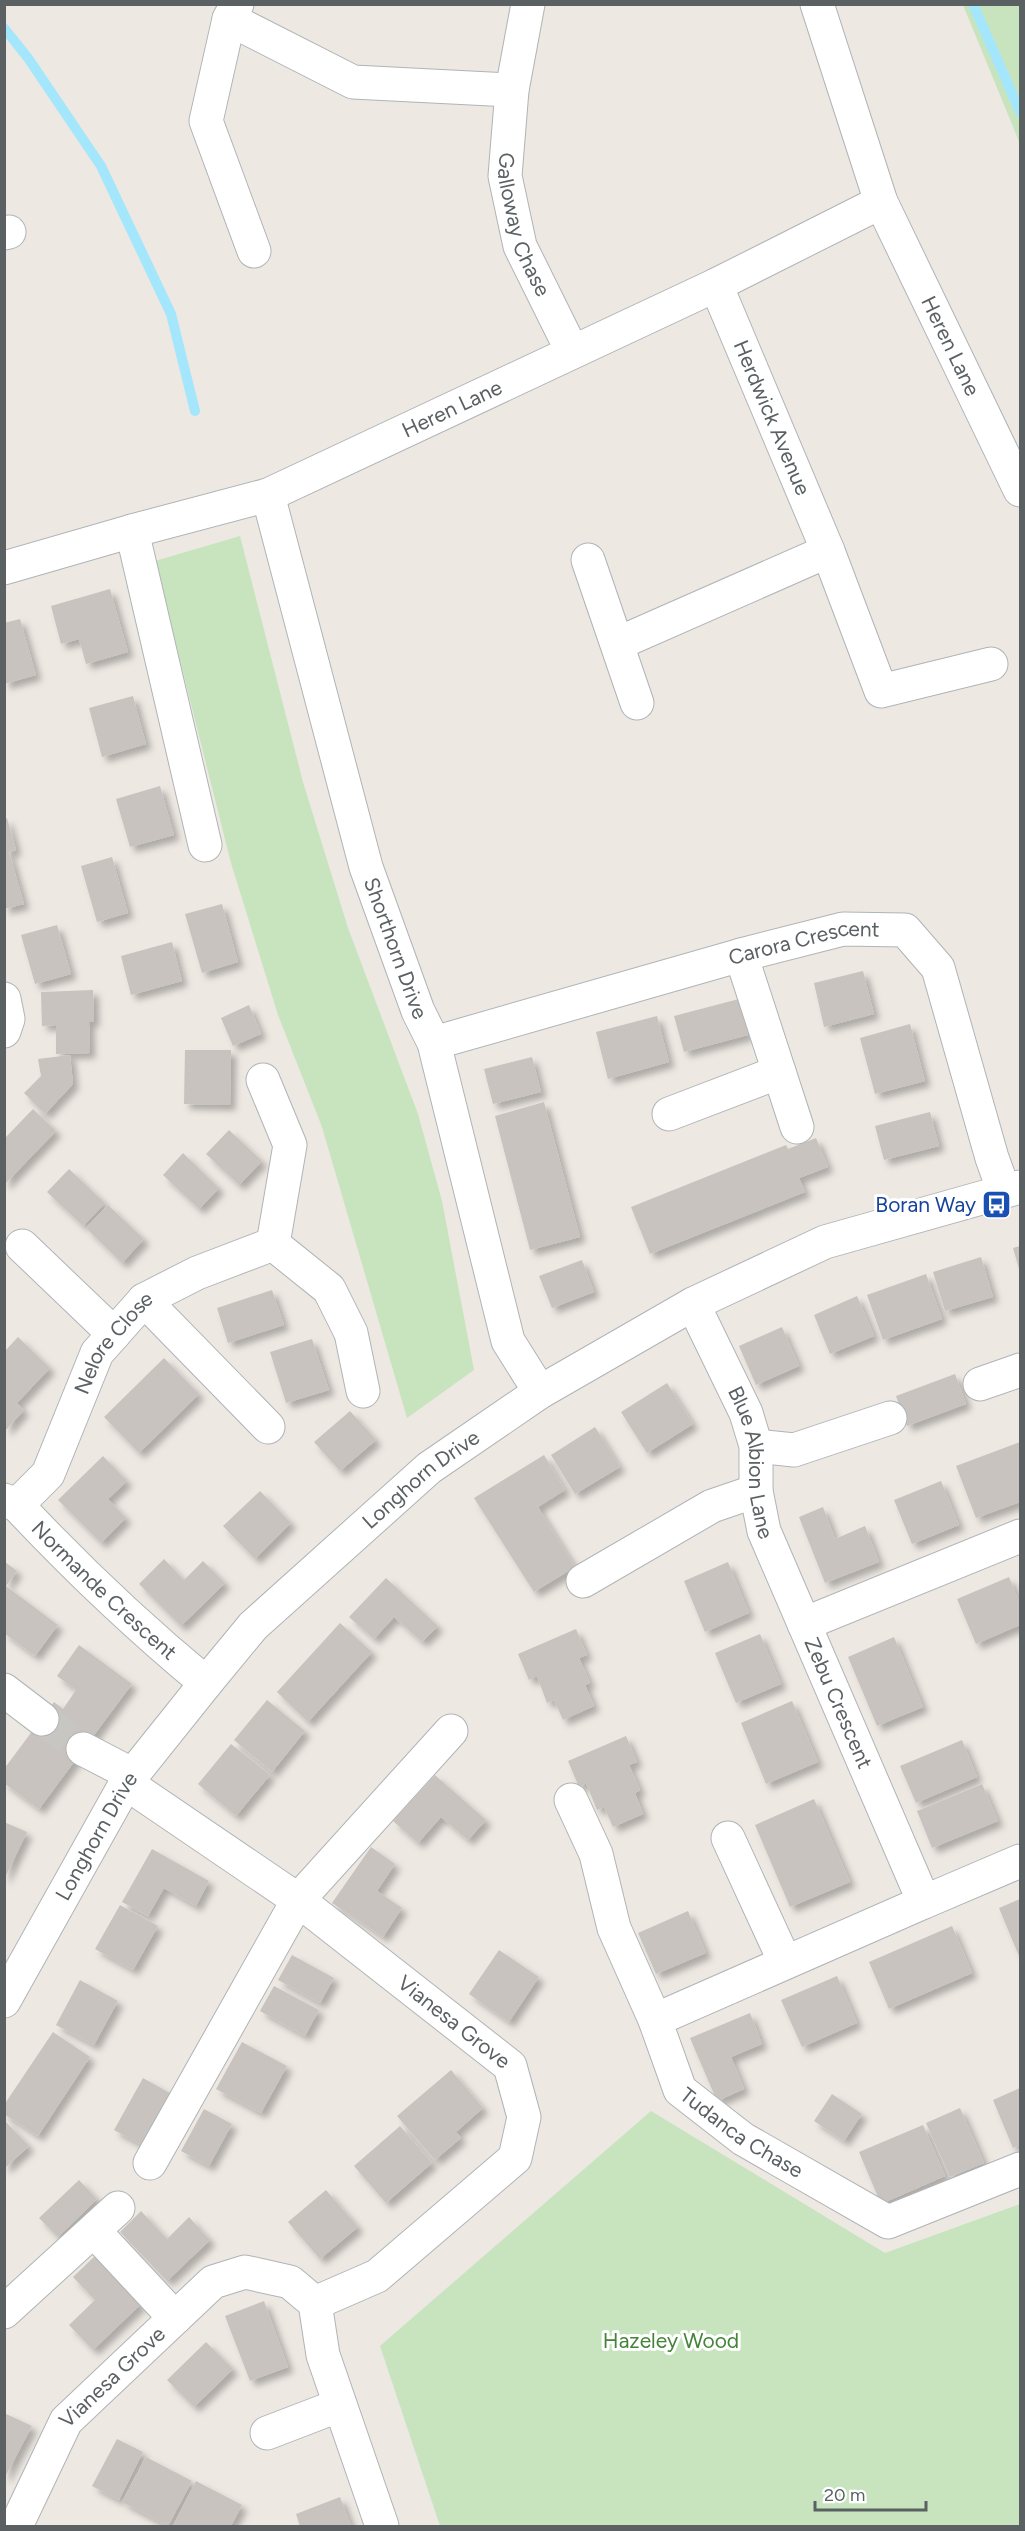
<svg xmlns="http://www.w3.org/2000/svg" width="1025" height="2531" font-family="Figtree,sans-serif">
  <defs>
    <filter id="shadow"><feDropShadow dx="5.5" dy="5.5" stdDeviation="3" flood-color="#0004"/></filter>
  </defs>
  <rect width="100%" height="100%" fill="#ede8e2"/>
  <path fill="#c7e4bf" d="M963,5H1020V144Z
    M240,536L303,782L348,928L418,1114L442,1201L474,1370L407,1418L322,1127L278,1015L231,863L155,561Z
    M651,2111L885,2253L1020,2204V2526H440L380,2346Z"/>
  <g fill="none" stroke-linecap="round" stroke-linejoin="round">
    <path stroke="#a4e7fc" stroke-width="10" d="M973,4L1020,112
      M4,28L28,58L101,166L171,314L195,411"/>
  </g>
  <path fill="#c8c3bf" filter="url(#shadow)" d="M110,589L128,652L86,664L79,639L61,644L51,606Z
    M20,619L36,675L4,684V623Z
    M133,696L146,744L102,757L89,708Z
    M160,786L174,835L130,847L116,799Z
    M7,818L16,850L9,852L24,904L4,909V819Z
    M112,857L128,913L97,922L81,866Z
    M222,904L238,962L202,973L185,914Z
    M57,925L71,974L35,984L21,935Z
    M172,942L182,981L131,995L121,956Z
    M863,971L874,1014L824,1027L814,983Z
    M93,990L94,1021L89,1022L90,1053L56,1054V1025L42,1026L41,992Z
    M739,999L748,1035L684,1052L674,1016Z
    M249,1005L261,1034L233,1046L221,1018Z
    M657,1016L669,1062L608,1079L596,1032Z
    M910,1024L925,1081L875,1094L860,1038Z
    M185,1050H231L230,1105L184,1104Z
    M70,1055L73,1084L45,1114L24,1093L41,1076L38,1059Z
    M532,1057L541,1092L493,1104L484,1069Z
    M544,1102L580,1237L530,1250L495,1116Z
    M33,1109L56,1131L4,1185V1139Z
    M930,1112L939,1146L884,1160L875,1126Z
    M229,1130L262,1161L239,1185L206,1154Z
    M816,1138L828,1167L799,1178L805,1192L650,1254L631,1207L786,1145L788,1149Z
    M183,1153L219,1188L199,1209L163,1175Z
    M69,1169L105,1203L83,1226L47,1192Z
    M108,1205L144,1239L122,1263L86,1228Z
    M1020,1246V1272L1013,1248Z
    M981,1257L993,1297L945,1311L933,1272Z
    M582,1260L594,1292L552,1308L539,1276Z
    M926,1274L942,1319L883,1340L867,1295Z
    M272,1290L284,1325L228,1343L217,1308Z
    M857,1296L874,1336L830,1354L814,1315Z
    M782,1327L799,1366L756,1385L739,1346Z
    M18,1337L50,1368L17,1403L24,1410L5,1431V1351Z
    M312,1339L329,1390L286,1403L270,1352Z
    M164,1358L199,1394L139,1453L104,1417Z
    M955,1374L966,1404L907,1426L896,1396Z
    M667,1383L693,1424L647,1453L621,1412Z
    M350,1411L376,1440L340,1471L314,1442Z
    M595,1427L620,1467L575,1494L551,1455Z
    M1020,1442V1502L976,1518L956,1466Z
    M544,1455L565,1490L538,1507L575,1567L534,1592L474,1498Z
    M103,1456L127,1481L108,1499L126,1518L101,1543L58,1500Z
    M941,1481L959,1525L912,1544L894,1500Z
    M260,1491L291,1523L255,1559L223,1526Z
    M823,1507L835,1539L865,1526L879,1562L825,1583L799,1517Z
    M164,1559L184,1580L203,1561L225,1583L181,1626L139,1584Z
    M5,1562L17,1571L6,1586L58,1625L35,1656L4,1633Z
    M728,1562L749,1613L705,1632L684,1581Z
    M1009,1577L1020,1604V1625L976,1644L957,1599Z
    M386,1578L438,1626L422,1642L394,1617L374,1639L349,1617Z
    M340,1623L372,1652L308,1722L277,1692Z
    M576,1629L587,1655L579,1658L590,1683L585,1685L594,1706L563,1720L554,1700L547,1703L537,1676L529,1680L518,1654Z
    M760,1634L781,1684L736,1703L715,1653Z
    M894,1637L923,1707L877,1726L848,1657Z
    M79,1645L132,1684L39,1809L4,1783V1769L54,1702L63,1709L76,1690L57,1676Z
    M267,1700L305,1731L272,1772L234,1740Z
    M792,1701L818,1762L766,1784L741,1723Z
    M626,1736L637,1762L629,1765L640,1790L635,1793L643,1814L613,1827L604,1807L597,1810L586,1783L579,1787L568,1761Z
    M962,1740L977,1777L916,1803L900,1766Z
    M231,1744L270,1775L236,1816L198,1784Z
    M435,1775L486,1820L468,1840L441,1817L418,1843L393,1821Z
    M982,1784L998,1821L932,1848L917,1811Z
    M814,1799L850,1882L790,1907L755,1825Z
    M4,1822L27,1832L4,1880Z
    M371,1847L395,1864L377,1891L402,1908L383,1937L332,1903Z
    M152,1849L209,1881L196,1906L164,1888L148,1916L122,1902Z
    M1020,1899V1955L1019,1956L999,1908Z
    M120,1905L158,1926L133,1970L95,1949Z
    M688,1911L706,1953L656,1974L638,1933Z
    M952,1926L972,1973L889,2009L869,1962Z
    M499,1950L539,1977L509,2022L469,1994Z
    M292,1955L334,1978L320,2003L278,1980Z
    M837,1976L857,2023L802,2047L781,2000Z
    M80,1980L118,2001L94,2045L56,2025Z
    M274,1986L319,2010L305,2036L260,2011Z
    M750,2013L762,2044L731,2057L744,2089L717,2101L690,2038Z
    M53,2032L90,2057L38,2136L4,2114V2105Z
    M242,2042L287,2066L261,2113L216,2089Z
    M451,2070L483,2108L456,2132L461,2138L435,2160L397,2116Z
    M143,2078L170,2093L142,2145L114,2130Z
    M1020,2088V2144L1013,2148L993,2100Z
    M832,2094L862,2114L844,2141L814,2121Z
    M960,2108L984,2163L950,2177L926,2123Z
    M204,2109L232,2124L209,2166L181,2151Z
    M4,2120L29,2146L4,2169Z
    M923,2125L945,2176L881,2204L859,2152Z
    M400,2126L432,2163L386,2203L354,2166Z
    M79,2180L97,2199L58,2237L39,2218Z
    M326,2190L358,2227L320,2259L288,2222Z
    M141,2211L167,2239L189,2217L210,2240L167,2281L120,2232Z
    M95,2256L141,2304L93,2350L69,2325L95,2300L73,2277Z
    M264,2301L288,2367L250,2381L225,2316Z
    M206,2342L233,2369L194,2407L167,2380Z
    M4,2413L32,2426L4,2479Z
    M117,2439L143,2452L119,2500L92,2486Z
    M146,2457L192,2481L168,2526L122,2502Z
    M196,2481L242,2505L231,2526H173Z
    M340,2497L351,2526H300L296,2514Z"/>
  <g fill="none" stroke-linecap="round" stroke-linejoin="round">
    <path stroke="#c8c6c2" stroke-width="33" stroke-dasharray="33 16" stroke-linecap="butt" d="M42,1719L83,1749"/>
    <defs>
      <g id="minor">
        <path d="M237,4L229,19L206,121L254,251"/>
        <path id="s1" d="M817,4L881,202L1020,490"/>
        <path id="s2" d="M229,19L353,82L512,90L505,176L520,246L572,351"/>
        <path d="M512,90L528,4"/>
        <path d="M4,233L9,232"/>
        <path id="s3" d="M716,285L828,551L881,691L991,664"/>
        <path id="s4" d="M268,495L366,867L418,1011L434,1043L508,1341L540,1392"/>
        <path d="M132,531L205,845"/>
        <path d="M588,560L637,703"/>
        <path id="s5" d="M4,568L132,531L268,495L716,285L881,202"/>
        <path d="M619,643L828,551"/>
        <path d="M741,955L797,1127"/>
        <path d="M4,999L8,1019L4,1031"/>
        <path id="s6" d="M434,1043L741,955L843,929L905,930L938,968L992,1158L1004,1191"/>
        <path d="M263,1080L290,1145L273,1244L329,1289L351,1333L363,1391"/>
        <path d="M669,1114L779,1072"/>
        <path d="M22,1246L114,1334"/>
        <path d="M144,1300L268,1427"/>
        <path id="s7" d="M693,1304L746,1413L756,1446V1491L764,1531L924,1902L1020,1861"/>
        <path d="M980,1384L1020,1370"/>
        <path d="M756,1446L794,1450L890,1418"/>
        <path id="s8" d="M4,1500L17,1505C77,1569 138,1627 206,1683"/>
        <path id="s9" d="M17,1505L48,1474L97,1353L144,1300L197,1273L273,1244"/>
        <path d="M583,1581L712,1506L756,1491"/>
        <path d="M804,1624L1020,1536"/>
        <path d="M4,1690L42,1719"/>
        <path d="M83,1749L133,1775"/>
        <path id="s10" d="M126,1783L298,1900L510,2066L524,2117L515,2158L377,2276L315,2303"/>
        <path id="s11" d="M571,1800L596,1854L614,1928L655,2020L680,2090L743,2139L888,2222L1020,2169"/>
        <path d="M728,1838L785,1962"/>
        <path id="s12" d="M4,2001L126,1783L206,1683L253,1626L429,1468L540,1392L693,1304L825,1242L1020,1187"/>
        <path d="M655,2020L924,1902"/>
        <path d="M150,2163L298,1900L451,1731"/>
        <path d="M94,2231L175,2318"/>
        <path d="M4,2312L118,2208"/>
        <path d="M267,2433L340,2405"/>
        <path id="s13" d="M16,2526L66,2421L213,2282L245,2272L290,2282L315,2303L323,2355L382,2526"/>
      </g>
    </defs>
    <use href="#minor" stroke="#b0b4b7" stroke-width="35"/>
    <use href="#minor" stroke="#fff" stroke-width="33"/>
  </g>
  <defs>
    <symbol id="bus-square" viewBox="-11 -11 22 22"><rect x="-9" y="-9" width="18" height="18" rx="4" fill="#1a4fb4" stroke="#fff"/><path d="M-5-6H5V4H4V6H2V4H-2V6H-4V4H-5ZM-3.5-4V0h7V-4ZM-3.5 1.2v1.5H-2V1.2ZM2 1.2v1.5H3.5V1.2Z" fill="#fff"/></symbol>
  </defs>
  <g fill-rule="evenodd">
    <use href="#bus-square" x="980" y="1188" width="33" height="33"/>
  </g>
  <g text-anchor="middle" stroke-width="6" stroke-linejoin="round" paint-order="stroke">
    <g font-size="21" fill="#5b6063" stroke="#fff">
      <text dy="7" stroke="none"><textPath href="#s2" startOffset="436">Galloway Chase</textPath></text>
      <text dy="7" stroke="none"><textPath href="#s1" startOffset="368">Heren Lane</textPath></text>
      <text dy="7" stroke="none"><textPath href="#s5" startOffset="477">Heren Lane</textPath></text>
      <text dy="7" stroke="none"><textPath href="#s3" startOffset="144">Herdwick Avenue</textPath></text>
      <text dy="7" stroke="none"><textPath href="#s6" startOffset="384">Carora Crescent</textPath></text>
      <text dy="7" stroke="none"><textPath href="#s4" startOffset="471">Shorthorn Drive</textPath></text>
      <text dy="7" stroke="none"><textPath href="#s9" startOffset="192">Nelore Close</textPath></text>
      <text dy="7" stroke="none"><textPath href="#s7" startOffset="171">Blue Albion Lane</textPath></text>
      <text dy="7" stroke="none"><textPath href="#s12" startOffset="675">Longhorn Drive</textPath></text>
      <text dy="7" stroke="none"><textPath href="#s8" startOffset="136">Normande Crescent</textPath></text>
      <text dy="7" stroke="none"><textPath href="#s7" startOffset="429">Zebu Crescent</textPath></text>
      <text dy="7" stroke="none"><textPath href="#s12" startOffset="189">Longhorn Drive</textPath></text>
      <text dy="7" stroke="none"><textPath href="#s10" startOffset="406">Vianesa Grove</textPath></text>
      <text dy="7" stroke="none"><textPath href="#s11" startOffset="386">Tudanca Chase</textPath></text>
      <text dy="7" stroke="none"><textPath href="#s13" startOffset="180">Vianesa Grove</textPath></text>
    </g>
    <g font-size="21" fill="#164399" stroke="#fff" text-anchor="end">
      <text x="976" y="1212">Boran Way</text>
    </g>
    <g font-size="21" fill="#448438" stroke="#fff">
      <text x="671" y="2348">Hazeley Wood</text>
    </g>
  </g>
  <rect width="1025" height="2531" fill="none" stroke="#5b6063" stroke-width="12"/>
  <path d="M815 2501v9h111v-9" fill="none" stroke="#5b6063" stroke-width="3"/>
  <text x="824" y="2501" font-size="18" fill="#5b6063" stroke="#ffffff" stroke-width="4.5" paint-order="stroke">20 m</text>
</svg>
